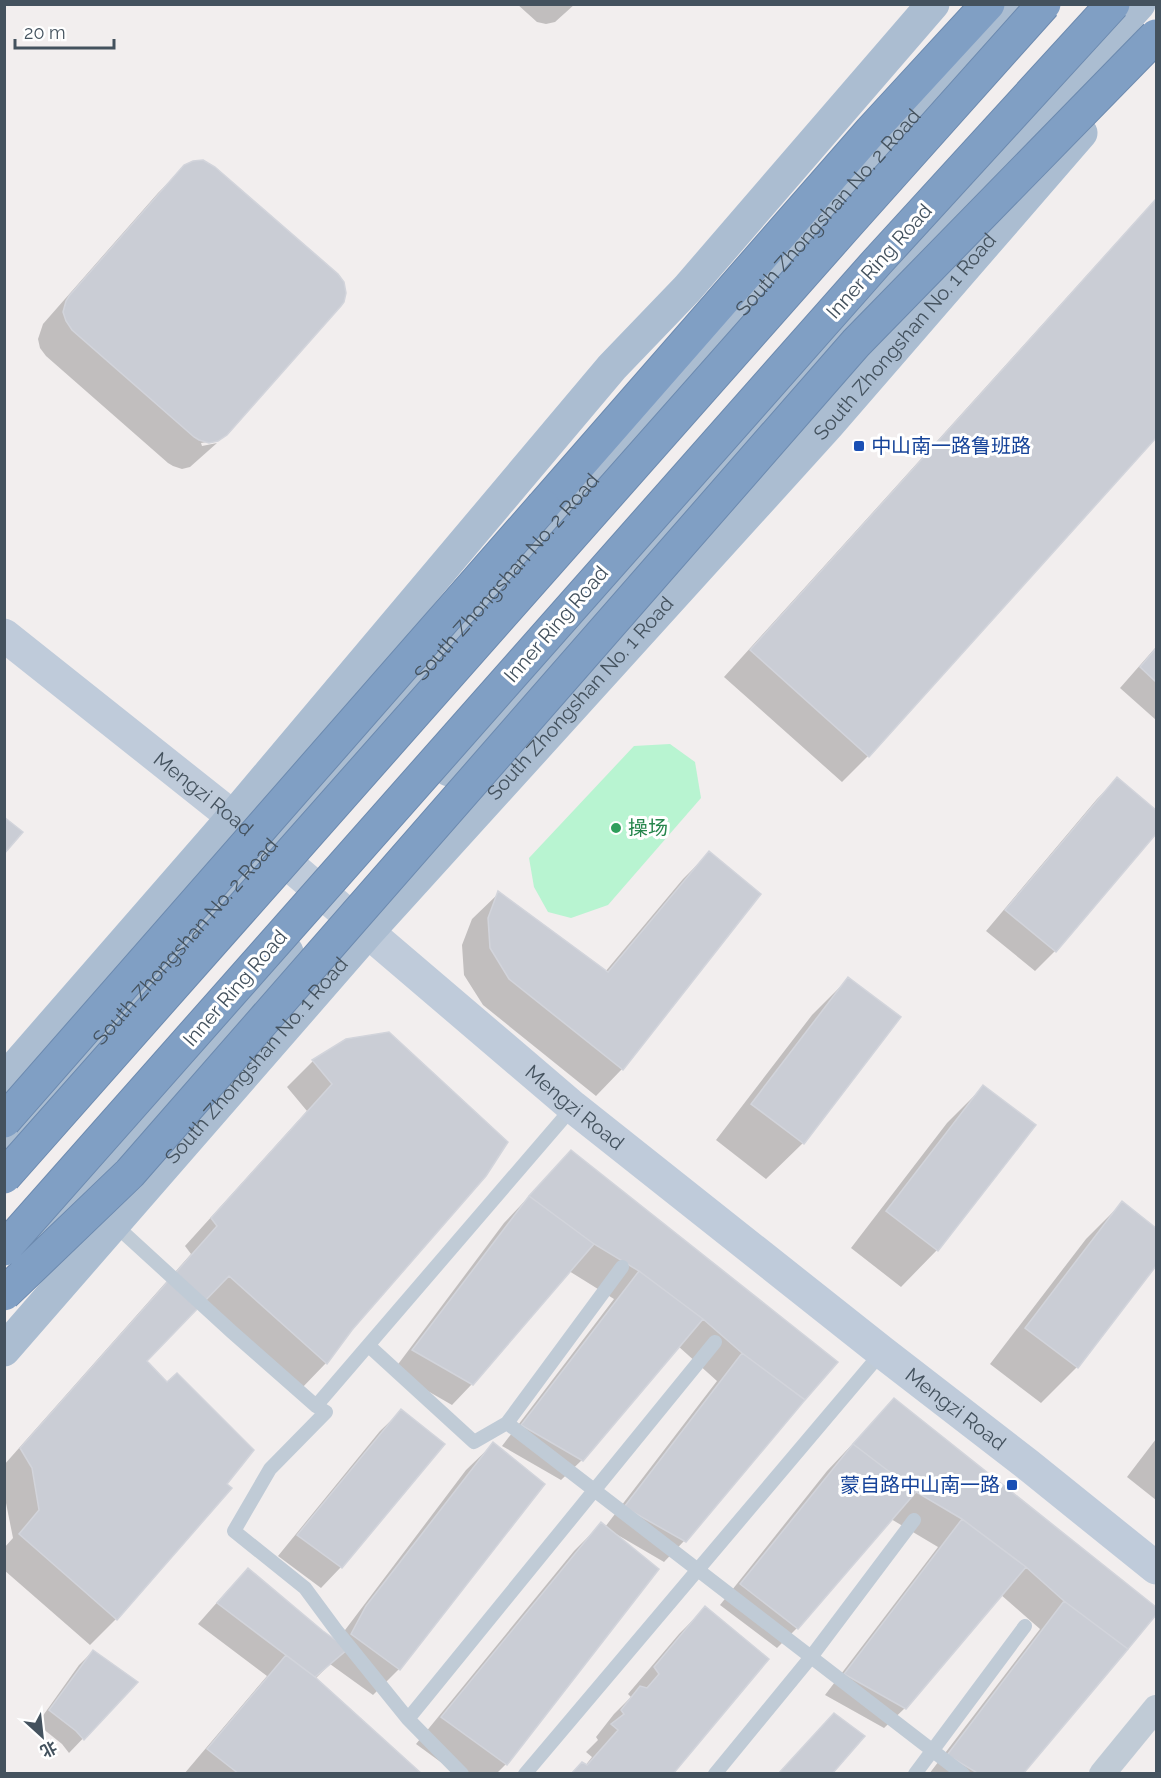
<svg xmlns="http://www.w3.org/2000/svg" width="1161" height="1778" font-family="Raleway,'Noto Sans SC',sans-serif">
  <rect width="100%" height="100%" fill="#f2eeee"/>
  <path fill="#b8f4d1" d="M670,744L695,762L701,798L608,905L571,918L548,912L534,887L529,858L634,746Z"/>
  <path fill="#0003" d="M517,4H575L555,22L546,24L537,22Z
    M185,166L225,434L219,440L201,443L202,446L217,443L190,467L182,469L173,466L168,463L46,356L40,348L38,339L43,324L158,193Z
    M1156,200V436L868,756L842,782L724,677L1136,221Z
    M1156,647V720L1120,688Z
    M1117,779L1156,812V831L1055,951L1035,971L986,931L1097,799Z
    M709,853L759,895L622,1069L596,1096L483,1005L464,975L462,945L472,919L499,893L605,972L683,879Z
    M848,979L899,1018L803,1143L766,1179L716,1140L812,1015Z
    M313,1061L485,1175L351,1329L326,1363L300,1390L202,1302L145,1361L116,1619L90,1645L4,1570V1548L13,1538L4,1493V1465L191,1254L185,1246L307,1111L287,1087Z
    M983,1087L937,1250L901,1287L851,1248L947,1123Z
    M571,1152L804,1399L684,1541L664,1562L616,1534L506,1764L496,1774H457L416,1744L574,1551L601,1524L605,1527L717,1381L678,1346L582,1460L561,1480L502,1446L614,1299L569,1271L472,1384L452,1405L393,1371L504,1223Z
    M1122,1203L1156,1230V1264L1077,1367L1041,1403L990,1364L1086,1239Z
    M894,1400L1156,1609V1613L1021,1774H929L1040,1629L1000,1594L905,1708L884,1728L825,1695L938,1547L891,1519L797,1628L777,1648L720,1605L827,1471Z
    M401,1411L341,1567L321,1588L278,1556L380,1431Z
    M1156,1439V1500L1127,1477Z
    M493,1444L399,1669L373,1695L330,1664L315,1679L419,1774H184L267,1676L198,1624L228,1590L248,1570L336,1642L466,1470Z
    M705,1608L671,1774L585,1766L592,1757L586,1752L598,1740L596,1737L614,1714L631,1697L628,1694L679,1634Z
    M93,1651L136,1683L69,1753L62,1744L37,1724L79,1665Z"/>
  <path fill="#cacdd5" stroke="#d2d4db" stroke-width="1.5" d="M203,160L215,167L338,274L344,282L346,293L344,302L341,306L227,435L218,441L209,443L199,440L194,437L72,330L66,321L63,312L66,301L69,296L184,165L193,161Z
    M1156,199V438L869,757L750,650Z
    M1156,648V682L1140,667Z
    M1117,777L1156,810V834L1056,952L1005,910Z
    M4,817L23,832L4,854Z
    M709,851L761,894L623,1070L509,979L490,948L488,918L498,891L608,972Z
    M848,977L901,1017L804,1144L751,1104Z
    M389,1032L508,1142L486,1176L352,1330L327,1364L229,1276L147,1361L167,1382L177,1373L254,1450L227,1484L232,1488L117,1620L19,1534L39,1510L32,1468L20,1448L217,1226L211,1218L332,1084L312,1060L346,1039Z
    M983,1085L1036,1125L938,1251L886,1211Z
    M571,1150L838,1362L805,1400L742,1353L703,1319L639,1271L594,1244L529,1196Z
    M529,1196L594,1244L473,1385L412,1350Z
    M1122,1201L1156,1228V1266L1078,1368L1025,1328Z
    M639,1271L703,1319L583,1461L521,1425Z
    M742,1353L805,1400L686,1542L624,1507Z
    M894,1398L1156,1607V1615L1128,1649L1064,1601L1026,1567L962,1519L916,1492L853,1444Z
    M401,1409L445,1444L342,1568L297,1535Z
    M493,1442L545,1484L400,1670L351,1634L366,1606Z
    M853,1444L916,1492L798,1629L740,1584Z
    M962,1519L1026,1567L906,1709L844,1674Z
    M601,1522L659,1569L507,1765L441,1717Z
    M248,1568L323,1631L348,1649L315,1677L217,1603Z
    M1064,1601L1128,1649L1023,1774H979L947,1755Z
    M705,1606L769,1659L673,1774H571L582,1762L587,1765L618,1730L611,1724L624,1714L621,1710L640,1686L647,1688L659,1674L654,1667Z
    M93,1650L138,1682L84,1740L76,1731L49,1710Z
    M286,1655L315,1677L422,1774H239L207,1749Z
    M834,1713L865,1736L832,1774H778Z"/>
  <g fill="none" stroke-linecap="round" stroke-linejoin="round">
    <defs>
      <path id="highway" d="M543,506L871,131L988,4"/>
    </defs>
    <use href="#highway" stroke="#6c8aaf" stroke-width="35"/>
    <path stroke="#c0cbd6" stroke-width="14" d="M114,1224L232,1332L316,1406L326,1412L270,1469L234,1531L305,1588L336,1630L408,1719L462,1774
      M369,1346L474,1442L507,1423L963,1774
      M316,1406L573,1107
      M507,1423L622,1267
      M408,1719L715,1342
      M525,1774L882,1352
      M715,1774L811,1657L914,1520
      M915,1774L1025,1626"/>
    <path stroke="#c0cbd6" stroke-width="26" d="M1102,1774L1156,1708"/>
    <path stroke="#bfcbda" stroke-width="33" id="s1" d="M4,635L233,817L573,1107L882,1352L1027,1464L1156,1568"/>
    <g stroke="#abbdd1" stroke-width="33">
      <path d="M449,770L1139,4"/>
      <path d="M4,1080L233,817L612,367L687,289L933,4"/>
      <path id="s2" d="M4,1147L970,51L1009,4"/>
      <path d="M39,1244L287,952"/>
      <path id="s3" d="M4,1350L368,932L828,425L1081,133"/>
    </g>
    <use href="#highway" stroke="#809fc4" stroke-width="33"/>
    <defs>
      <path id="highway-bridge" d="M4,1121L543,506
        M4,1177L842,230L1044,4
        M4,1249L877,262L1113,4
        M4,1294L130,1173L856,343L1156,36"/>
    </defs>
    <use href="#highway-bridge" stroke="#6c8aaf" stroke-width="35" stroke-linecap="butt"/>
    <use href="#highway-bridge" stroke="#809fc4" stroke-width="33"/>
  </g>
  <g fill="#1a4fb4" stroke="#fff" stroke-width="2">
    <rect x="853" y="440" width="12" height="12" rx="3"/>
    <rect x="1006" y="1479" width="12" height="12" rx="3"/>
  </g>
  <circle fill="#2e9e5b" stroke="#fff" stroke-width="2" cx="616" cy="828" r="6"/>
  <g text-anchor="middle" stroke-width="6" stroke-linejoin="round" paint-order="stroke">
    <g font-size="20" fill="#44525e" stroke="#fff">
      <text dy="7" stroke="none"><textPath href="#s2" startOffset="1246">South Zhongshan No. 2 Road</textPath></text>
      <text transform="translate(879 261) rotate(-48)" y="7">Inner Ring Road</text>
      <text dy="7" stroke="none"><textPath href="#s3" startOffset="1356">South Zhongshan No. 1 Road</textPath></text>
      <text dy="7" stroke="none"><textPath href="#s2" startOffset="760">South Zhongshan No. 2 Road</textPath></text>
      <text transform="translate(556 624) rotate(-49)" y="7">Inner Ring Road</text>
      <text dy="7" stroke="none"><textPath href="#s3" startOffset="870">South Zhongshan No. 1 Road</textPath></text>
      <text dy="7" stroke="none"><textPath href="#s1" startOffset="255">Mengzi Road</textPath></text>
      <text dy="7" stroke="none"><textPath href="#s2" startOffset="274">South Zhongshan No. 2 Road</textPath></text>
      <text transform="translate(235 988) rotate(-49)" y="7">Inner Ring Road</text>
      <text dy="7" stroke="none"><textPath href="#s3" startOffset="384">South Zhongshan No. 1 Road</textPath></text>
      <text dy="7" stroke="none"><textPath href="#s1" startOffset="741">Mengzi Road</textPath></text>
      <text dy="7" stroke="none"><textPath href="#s1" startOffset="1227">Mengzi Road</textPath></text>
    </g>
    <g font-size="20" fill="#164399" stroke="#fff" text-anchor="start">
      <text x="871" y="453">中山南一路鲁班路</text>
      <text x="1000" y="1492" text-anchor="end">蒙自路中山南一路</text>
    </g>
    <g font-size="20" fill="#27864d" stroke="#fff" text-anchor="start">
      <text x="628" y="835">操场</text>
    </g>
  </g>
  <rect width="1161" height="1778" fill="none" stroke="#44525e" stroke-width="12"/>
  <g transform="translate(42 1736) rotate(153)" stroke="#ffffff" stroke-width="4.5" paint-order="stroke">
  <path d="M0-4.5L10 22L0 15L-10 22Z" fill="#44525e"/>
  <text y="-9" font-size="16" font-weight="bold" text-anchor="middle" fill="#44525e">北</text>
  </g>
  <path d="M15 39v9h99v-9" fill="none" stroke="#44525e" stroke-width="3"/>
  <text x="24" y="39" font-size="18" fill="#44525e" stroke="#ffffff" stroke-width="4.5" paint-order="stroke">20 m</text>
</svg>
